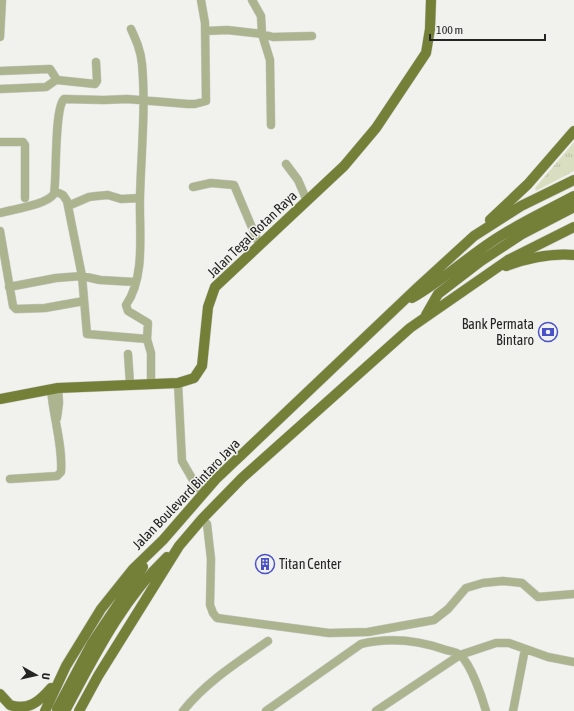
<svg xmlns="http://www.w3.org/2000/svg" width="574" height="711" font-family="'Asap Condensed',sans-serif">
  <defs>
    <pattern id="park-tufts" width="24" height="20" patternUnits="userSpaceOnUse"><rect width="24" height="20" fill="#d8debf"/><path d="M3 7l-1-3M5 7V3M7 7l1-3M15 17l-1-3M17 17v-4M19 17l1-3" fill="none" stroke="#b9bea4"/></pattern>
  </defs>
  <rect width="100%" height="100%" fill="#f1f2ee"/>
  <path fill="url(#park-tufts)" d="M574,142V171L536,191L535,188Z"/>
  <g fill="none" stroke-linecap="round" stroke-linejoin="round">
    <defs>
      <path id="minor" d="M252,0L261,16L262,34L270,60L271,125
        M131,29C136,40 141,51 142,64C146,109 141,153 140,198C139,230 146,277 126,305L128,311L148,323L147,339L151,353V383
        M206,31L227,30L262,34L273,37L312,36
        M0,37L2,0
        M0,71L50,69L57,80L95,84L97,81L96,62
        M0,89L46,87L56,80
        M0,142H23L25,145V198
        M286,164L298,180L307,201
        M193,187L211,183L234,185L259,244
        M55,191L63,195L67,201L82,276L87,334L147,339
        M68,206L89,197L97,196L108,195L121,199L140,198
        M0,213C14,209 46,205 54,194C57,176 54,109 64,99L104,100L127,99L188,104H195L206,101L205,23L201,0
        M0,231L13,306L16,309L45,308L84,301
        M9,287L56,278L82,276L100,280L135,282
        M128,354L130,384
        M178,383L182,461L197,487L203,493
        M57,418L59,403L58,388
        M10,479L57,476L61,472C63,445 53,417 51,389
        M202,519L207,524L211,559L210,605L213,613L217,618L329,633L368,632L434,620L448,609L466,588L483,583L503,581L522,583L538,597L574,594
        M183,711C206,682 238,662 268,641
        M266,711L361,644C390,637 417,640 446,650C450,651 457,652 460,655C471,664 482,697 486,711
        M376,711L460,655L496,643H509L548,657L574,662
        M513,711L525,649"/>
      <path id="major" d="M490,220L528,184L574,131
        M506,266C528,258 550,253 574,255
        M412,298C440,282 464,260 491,242C517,224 546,211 574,196
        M426,315L438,294L481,261L522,234L574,207
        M0,399L58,388L178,383L194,378L202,366L208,307L215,287L344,166L376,128L426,53L430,29L431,0
        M0,694L10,705C28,711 39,702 51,688
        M57,709L92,643L143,567
        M45,711L66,666L101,609L133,569L163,540L216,479L417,288L474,236L521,206L574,180
        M65,711C94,657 122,600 167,557
        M79,711L98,676L179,546L202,519L242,478L410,328L508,260L574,227"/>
    </defs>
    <use href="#minor" stroke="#cccdc9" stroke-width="9"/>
    <use href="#major" stroke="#cccdc9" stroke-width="11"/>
    <use href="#minor" stroke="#acb48f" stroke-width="8"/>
    <use href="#major" stroke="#747f38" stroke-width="10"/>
  </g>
  <defs>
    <symbol id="bank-ring" viewBox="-11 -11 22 22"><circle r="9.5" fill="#f1f2ee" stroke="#4a52c7" stroke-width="1.5"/><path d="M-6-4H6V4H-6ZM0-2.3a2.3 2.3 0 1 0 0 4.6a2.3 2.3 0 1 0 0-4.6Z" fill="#4a52c7"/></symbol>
    <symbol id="building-ring" viewBox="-11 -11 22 22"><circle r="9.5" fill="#f1f2ee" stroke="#4a52c7" stroke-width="1.5"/><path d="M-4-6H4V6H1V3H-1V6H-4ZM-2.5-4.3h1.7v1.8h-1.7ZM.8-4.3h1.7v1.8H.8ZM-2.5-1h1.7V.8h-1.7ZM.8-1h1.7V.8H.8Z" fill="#4a52c7"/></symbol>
  </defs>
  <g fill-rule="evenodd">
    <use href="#bank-ring" x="537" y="321" width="22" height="22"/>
    <use href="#building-ring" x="254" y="553" width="22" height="22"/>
  </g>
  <g text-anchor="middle" stroke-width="3" stroke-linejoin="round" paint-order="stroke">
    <g font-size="14" fill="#242423" stroke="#f1f2ee">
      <text transform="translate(252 234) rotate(-44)" y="5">Jalan Tegal Rotan Raya</text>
      <text transform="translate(186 494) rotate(-46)" y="5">Jalan Boulevard Bintaro Jaya</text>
    </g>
    <g font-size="14" fill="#242423" stroke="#f1f2ee" text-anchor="end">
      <text x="534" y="329">Bank Permata<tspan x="534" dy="16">Bintaro</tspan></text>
      <text x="279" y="569" text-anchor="start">Titan Center</text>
    </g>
  </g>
  <g transform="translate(36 675) rotate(98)" stroke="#f1f2ee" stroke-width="3" paint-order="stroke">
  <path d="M0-3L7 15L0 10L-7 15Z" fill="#242423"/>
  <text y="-6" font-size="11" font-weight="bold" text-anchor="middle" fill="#242423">U</text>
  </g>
  <path d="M430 34v6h115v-6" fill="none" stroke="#242423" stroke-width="2"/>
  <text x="436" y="34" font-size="12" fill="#242423" stroke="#f1f2ee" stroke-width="3" paint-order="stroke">100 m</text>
</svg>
